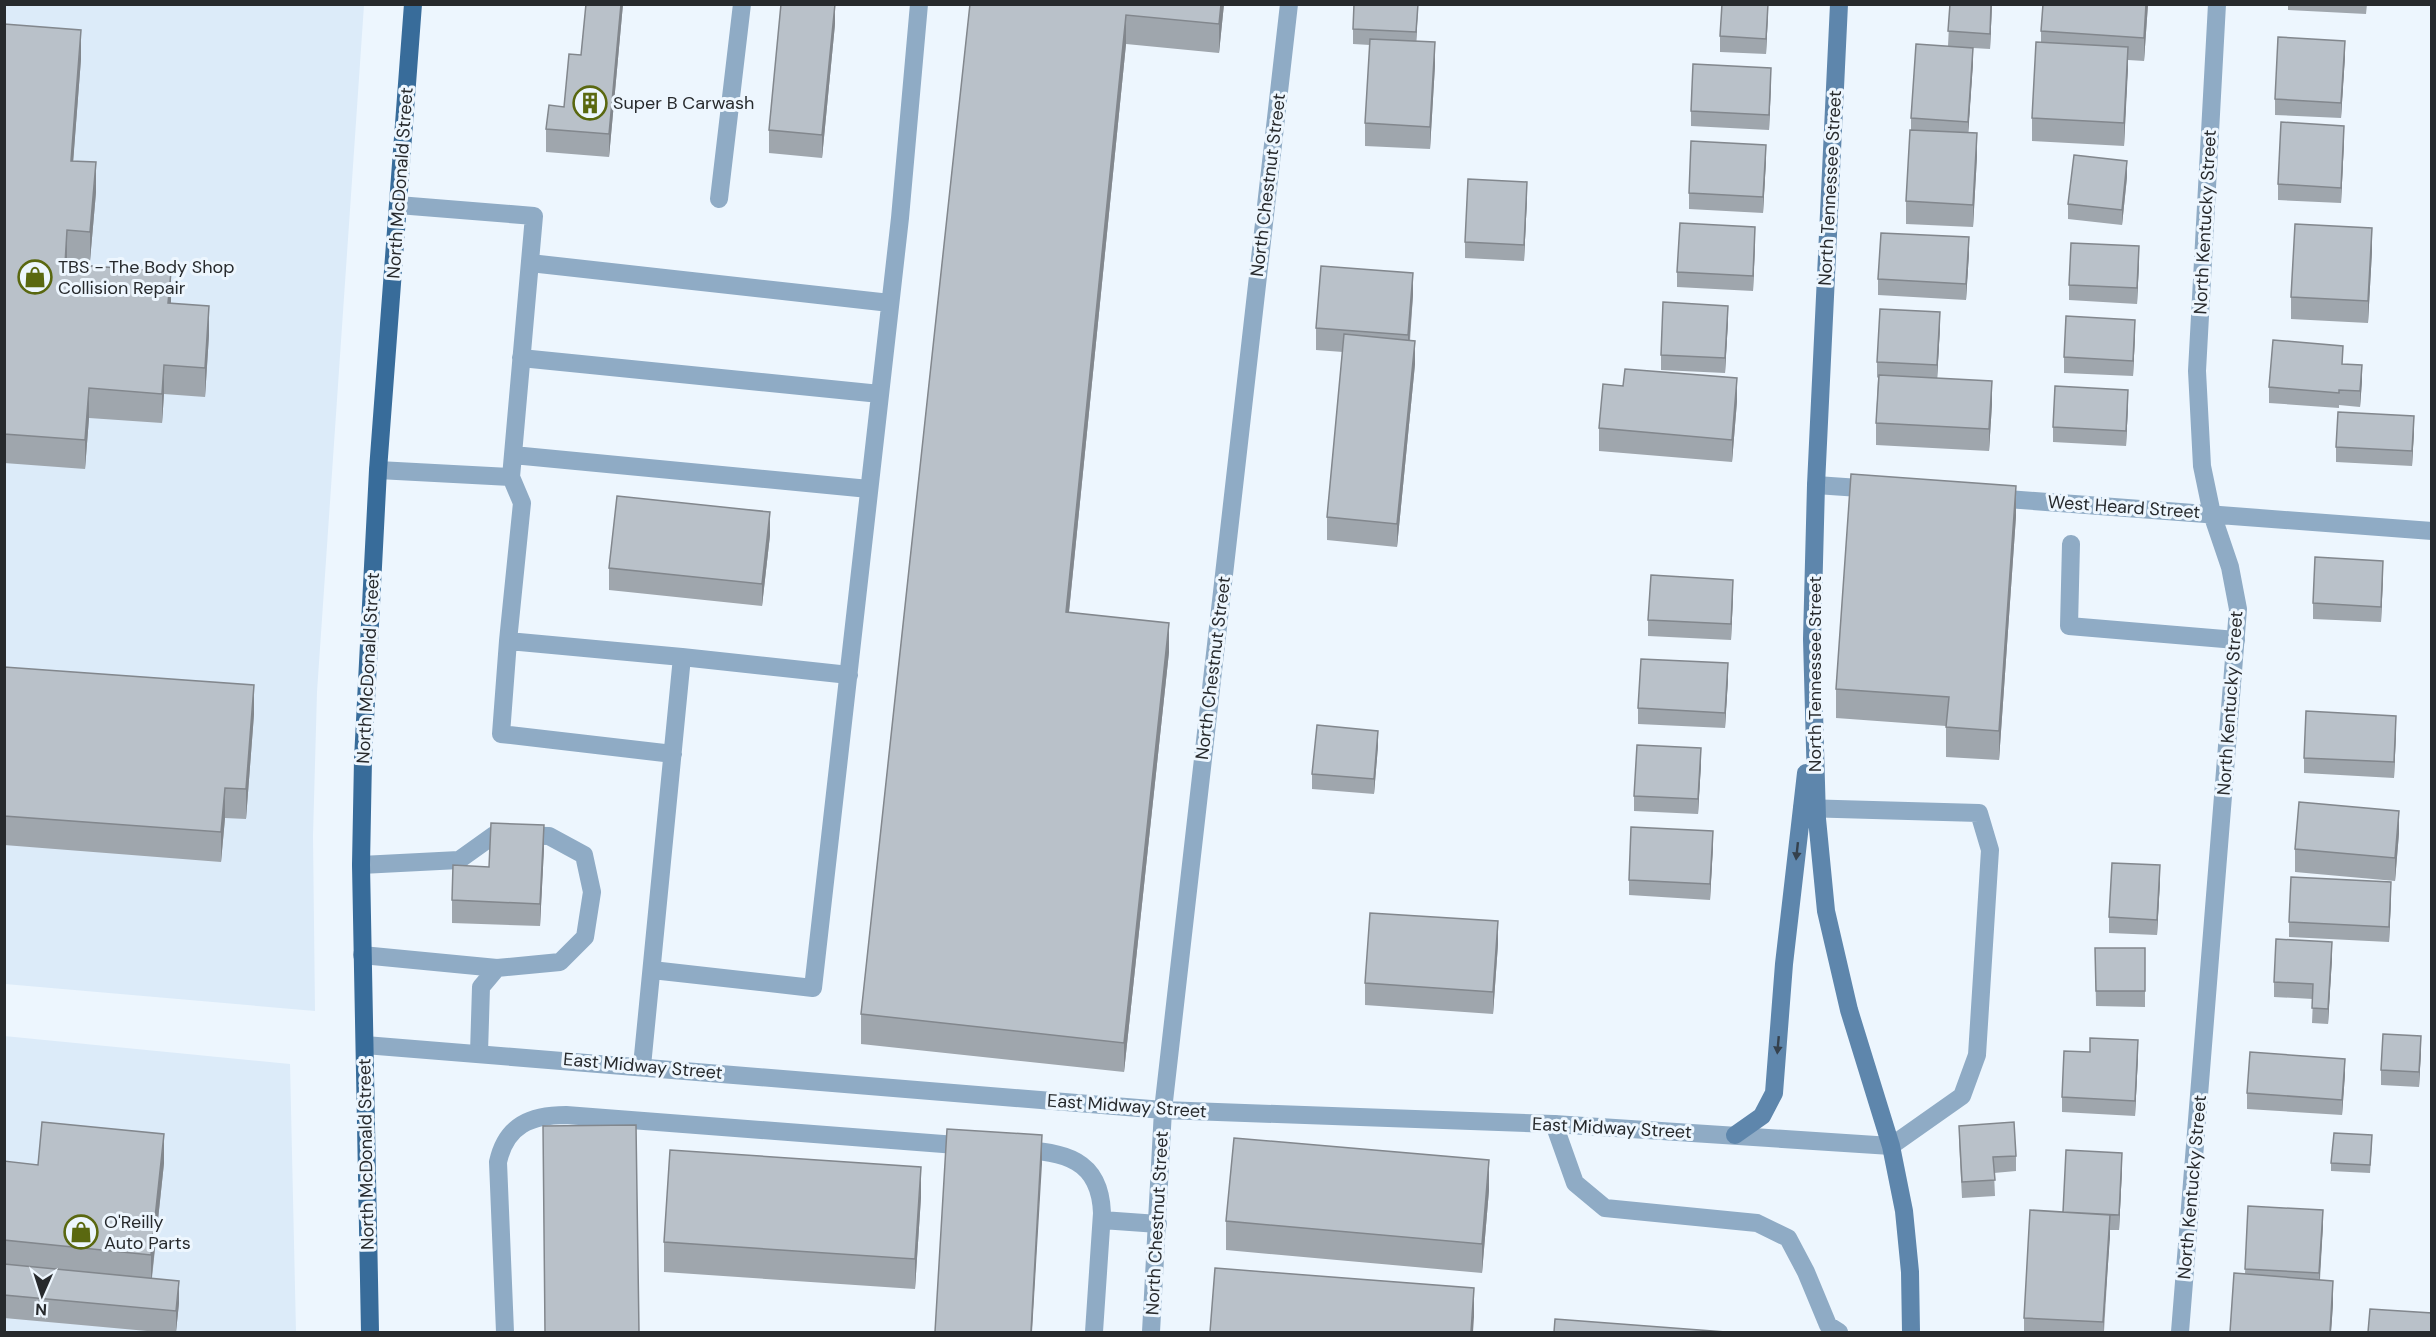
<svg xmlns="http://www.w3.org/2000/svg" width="2436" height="1337" font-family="'DM Sans',sans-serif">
  <rect width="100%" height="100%" fill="#edf6fe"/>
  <path fill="#dcebf9" d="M4,5H364L317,692L313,836L315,1011L5,984Z
    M4,1036L290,1064L296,1332H5Z"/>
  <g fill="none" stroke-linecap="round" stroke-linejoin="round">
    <path stroke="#8fabc5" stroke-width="18" d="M719,199L742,4
      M398,205L534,216L511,477
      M530,263L890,303
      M521,358L880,394
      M513,455L869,489
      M378,470L511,477L522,503L508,641L682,657L642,1066
      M2071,544L2069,626L2236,640
      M508,641L501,734L673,754
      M682,657L849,675
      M1802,808L1979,813L1990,850L1977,1055L1962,1096L1891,1146
      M361,865L459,860L494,835L549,836L584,855L592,892L585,937L560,962L497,968L481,987L479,1053
      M362,955L497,968
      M652,970L813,988L900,218L919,4
      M1554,1124L1575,1183L1605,1208L1757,1223L1788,1238L1806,1272L1828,1325L1839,1332
      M1018,1149C1064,1153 1100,1158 1102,1213L1094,1332
      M1102,1220L1158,1224
      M505,1332L498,1162C506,1125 531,1115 566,1115L969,1146"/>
    <path stroke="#8fabc5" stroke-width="18" d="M1816,485L1874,489
      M1994,498L2432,531
      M365,1045L1163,1110L1554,1124L1891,1146
      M1151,1332L1163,1110L1289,4
      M2180,1332L2238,609L2230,567L2212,514L2202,466L2197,371L2217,4"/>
    <path stroke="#5e86ac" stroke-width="18" d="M1839,4L1816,485L1812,639L1817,819L1826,911L1849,1010L1891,1146L1904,1211L1910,1272L1911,1332
      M1735,1135L1762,1116L1774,1093L1784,964L1806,773"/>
    <path stroke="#386c9a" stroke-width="18" d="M370,1332L361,865L363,759L378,470L413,4"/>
  </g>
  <path fill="#9fa6ad" d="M586,4H623L609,157L546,152V129L564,107L581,55Z
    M970,4H1224L1219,53L1126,44L1069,612L1169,652L1124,1072L861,1044V1014Z
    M1418,4L1416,41L1435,65L1430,149L1365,146V123L1370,45L1353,44V29Z
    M1950,4H1992L1990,49L1973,48V63L1968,133L1977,156L1973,227L1906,224V201L1911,130V118L1948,46Z
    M2148,4L2144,61L2128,60L2124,146L2032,141V118L2041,42V31Z
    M2288,4H2367L2366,14L2288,10Z
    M1768,13L1766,54L1720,52V36Z
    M4,24L81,59L73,161L96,192L90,261L67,259V264L171,303L209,335L205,397L164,394L162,423L89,418L85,469L4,463Z
    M835,24L822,158L769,153V130Z
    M2345,56L2341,118L2275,115V99Z
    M1771,83L1769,130L1691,126V111Z
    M2344,141L2341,203L2278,200V184Z
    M1766,160L1763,213L1689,209V193Z
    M2127,177L2122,225L2068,219V204Z
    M1527,198L1524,261L1465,258V242Z
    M1755,243L1753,291L1677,287V272Z
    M2372,251L2368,323L2291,319V297Z
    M1969,253L1966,300L1878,295V279Z
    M2139,262L2137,304L2069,300V285Z
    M1413,295L1410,341L1415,364L1397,547L1327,540V517L1343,352L1316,350V328Z
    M1728,321L1725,373L1661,370V355Z
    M1940,327L1937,379L1992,404L1989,451L1876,445V423L1878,378L1877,377V362Z
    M2135,335L2133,376L2064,373V357Z
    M2343,364L2362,381L2360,407L2339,405V408L2269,403V387Z
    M1737,401L1732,462L1599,451V428Z
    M2128,405L2126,446L2053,442V427Z
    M2414,431L2412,466L2336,462V447Z
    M2016,516L1999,760L1946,757V726L1836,718V689Z
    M770,535L762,606L609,590V568Z
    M2383,576L2381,622L2313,619V603Z
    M1733,595L1731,640L1648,636V620Z
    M4,667L254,714L246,819L225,818L221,862L4,845Z
    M1728,679L1725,728L1638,724V708Z
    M2396,731L2394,778L2304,773V758Z
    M1378,746L1374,794L1312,789V774Z
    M1701,764L1698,814L1634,811V796Z
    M2399,833L2395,881L2295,872V849Z
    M1713,846L1710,900L1629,895V880Z
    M544,848L540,926L452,923V900L489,867Z
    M2160,881L2157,935L2109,933V917Z
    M2391,898L2389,942L2289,937V922Z
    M1498,944L1493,1014L1365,1005V983Z
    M2095,948H2145V1007L2096,1006Z
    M2332,958L2328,1024L2312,1023L2313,999L2274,997V982Z
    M2421,1051L2419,1087L2381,1085V1070Z
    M2138,1056L2135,1116L2062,1112V1097Z
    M2345,1074L2342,1115L2247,1109V1093Z
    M1959,1126L2016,1156V1171L1994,1173L1995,1196L1962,1198L1959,1141Z
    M2372,1143L2370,1173L2331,1171V1163Z
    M4,1161L38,1165L164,1163L152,1278L179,1303L176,1332H158L4,1318Z
    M2122,1169L2119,1230H2110L2104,1332H2024V1318L2063,1212Z
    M1489,1190L1482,1273L1226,1250V1221Z
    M921,1197L915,1289L664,1272V1242Z
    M2248,1206L2323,1225L2320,1280L2333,1304L2331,1332H2230L2245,1274Z"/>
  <path fill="#82878d" d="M621,4H623L609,157V134Z
    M835,4V24L822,158V135Z
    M1221,4H1224L1219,53V24Z
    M1418,4L1416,48V32Z
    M1768,4V13L1766,54V39Z
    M1991,4H1992L1990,49V34Z
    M2146,4H2148L2144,61V38Z
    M1126,15V44L1066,641V612Z
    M81,30V59L71,190V161Z
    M2345,41V56L2341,118V103Z
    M1435,42V65L1430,149V127Z
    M2128,47V69L2124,146V123Z
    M1973,48V63L1968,137V122Z
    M1771,68V83L1769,130V115Z
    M2344,126V141L2341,203V188Z
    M1977,133V156L1973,227V205Z
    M1766,145V160L1763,213V197Z
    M2127,161V177L2122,225V210Z
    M96,162V192L90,261V232Z
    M1527,182V198L1524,261V245Z
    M1755,227V243L1753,291V276Z
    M2372,228V251L2368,323V301Z
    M67,230V259L65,293V264Z
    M1969,237V253L1966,300V284Z
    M2139,246V262L2137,304V288Z
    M171,272V302L168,332V303Z
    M1413,273V295L1408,357V335Z
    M209,306V335L205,397V368Z
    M1728,306V321L1725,373V358Z
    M1940,312V327L1937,381V365Z
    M2135,320V335L2133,376V361Z
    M1415,341V364L1397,547V524Z
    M164,365V394L162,423V394Z
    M2362,365V381L2360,407V391Z
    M1737,378V401L1732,462V440Z
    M1992,381V404L1989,451V429Z
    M89,388V418L85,469V440Z
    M2128,390V405L2126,446V431Z
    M2414,416V431L2412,466V451Z
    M2016,486V516L1999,760V731Z
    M770,512V535L762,606V584Z
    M2383,561V576L2381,622V607Z
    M1733,580V595L1731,640V624Z
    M1169,623V652L1124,1072V1043Z
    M1728,663V679L1725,728V713Z
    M254,685V714L246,819V789Z
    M2396,716V731L2394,778V762Z
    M1378,731V746L1374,794V779Z
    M1701,748V764L1698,814V799Z
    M225,788V818L221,862V832Z
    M2399,811V833L2395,881V858Z
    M544,825V848L540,926V904Z
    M1713,831V846L1710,900V884Z
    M2160,865V881L2157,935V920Z
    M2391,882V898L2389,942V927Z
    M1498,921V944L1493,1014V992Z
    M2332,942V958L2328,1024V1009Z
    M2421,1036V1051L2419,1087V1072Z
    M2138,1040V1056L2135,1116V1101Z
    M2345,1059V1074L2342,1115V1100Z
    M164,1134V1163L151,1284V1255Z
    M1042,1135V1164L1032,1332H1031Z
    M2122,1153V1169L2119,1230V1215Z
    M1489,1160V1190L1482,1273V1244Z
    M921,1167V1197L915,1289V1259Z
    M2323,1210V1225L2319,1288V1273Z
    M2110,1215V1237L2103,1332V1322Z
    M179,1281V1303L176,1332V1311Z
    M2333,1281V1304L2331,1332H2330Z
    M1474,1288V1317L1473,1332H1471Z"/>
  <path fill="#b9c1c9" stroke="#82878d" stroke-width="1.5" d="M586,4H621L609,134L546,129L549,105L564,107L569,54L581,55Z
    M781,4H835L822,135L769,130Z
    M970,4H1221L1219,24L1126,15L1066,612L1169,623L1124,1043L861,1014Z
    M1354,4H1418L1416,32L1353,29Z
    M1722,4H1768L1766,39L1720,36Z
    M1950,4H1991L1990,34L1948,31Z
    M2043,4H2146L2144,38L2041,31Z
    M4,24L81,30L71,161L96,162L90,232L67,230L65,264L171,272L168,303L209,306L205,368L164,365L162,394L89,388L85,440L4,434Z
    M2278,37L2345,41L2341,103L2275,99Z
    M1370,39L1435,42L1430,127L1365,123Z
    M2036,42L2128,47L2124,123L2032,118Z
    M1916,44L1973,48L1968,122L1911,118Z
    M1693,64L1771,68L1769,115L1691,111Z
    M2281,122L2344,126L2341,188L2278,184Z
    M1910,130L1977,133L1973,205L1906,201Z
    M1691,141L1766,145L1763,197L1689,193Z
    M2074,155L2127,161L2122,210L2068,204Z
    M1468,179L1527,182L1524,245L1465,242Z
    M1680,223L1755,227L1753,276L1677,272Z
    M2295,224L2372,228L2368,301L2291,297Z
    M1881,233L1969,237L1966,284L1878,279Z
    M2071,243L2139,246L2137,288L2069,285Z
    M1321,266L1413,273L1408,335L1316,328Z
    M1663,302L1728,306L1725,358L1661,355Z
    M1880,309L1940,312L1937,365L1877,362Z
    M2066,316L2135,320L2133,361L2064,357Z
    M1344,334L1415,341L1397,524L1327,517Z
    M2273,340L2343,346L2342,364L2362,365L2360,391L2339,390V393L2269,387Z
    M1625,369L1737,378L1732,440L1599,428L1603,384L1623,386Z
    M1879,375L1992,381L1989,429L1876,423Z
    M2055,386L2128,390L2126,431L2053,427Z
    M2338,412L2414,416L2412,451L2336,447Z
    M1851,474L2016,486L1999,731L1946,727L1949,697L1836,689Z
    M617,496L770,512L762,584L609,568Z
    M2315,557L2383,561L2381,607L2313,603Z
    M1651,575L1733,580L1731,624L1648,620Z
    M1641,659L1728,663L1725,713L1638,708Z
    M4,667L254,685L246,789L225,788L221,832L4,816Z
    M2306,711L2396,716L2394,762L2304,758Z
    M1317,725L1378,731L1374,779L1312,774Z
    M1637,745L1701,748L1698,799L1634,796Z
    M2299,802L2399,811L2395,858L2295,849Z
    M491,823L544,825L540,904L452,900L453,865L489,867Z
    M1631,827L1713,831L1710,884L1629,880Z
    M2112,863L2160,865L2157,920L2109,917Z
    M2291,877L2391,882L2389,927L2289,922Z
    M1370,913L1498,921L1493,992L1365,983Z
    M2276,939L2332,942L2328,1009L2312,1008L2313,984L2274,982Z
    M2095,948H2145V991H2096Z
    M2383,1034L2421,1036L2419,1072L2381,1070Z
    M2090,1038L2138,1040L2135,1101L2062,1097L2064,1051L2090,1052Z
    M2250,1052L2345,1059L2342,1100L2247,1093Z
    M42,1122L164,1134L151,1255L4,1240V1161L38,1165Z
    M2014,1122L2016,1156L1993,1157L1995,1180L1962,1182L1959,1126Z
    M636,1125L639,1332H545L543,1126Z
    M947,1129L1042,1135L1031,1332H935Z
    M2334,1133L2372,1135L2370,1165L2331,1163Z
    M1234,1138L1489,1160L1482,1244L1226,1221Z
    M670,1150L921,1167L915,1259L664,1242Z
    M2066,1150L2122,1153L2119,1215L2063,1212Z
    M2248,1206L2323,1210L2319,1273L2245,1269Z
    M2030,1210L2110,1215L2103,1322L2024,1318Z
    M4,1264L179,1281L176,1311L4,1295Z
    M1215,1268L1474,1288L1471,1332H1210Z
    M2234,1273L2333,1281L2330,1332H2230Z
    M2370,1309L2432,1313V1332H2368Z
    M1555,1319L1726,1332H1554Z"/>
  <defs><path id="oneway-solid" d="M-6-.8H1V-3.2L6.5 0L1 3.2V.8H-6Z" transform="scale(1.5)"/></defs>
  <g fill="#35414d">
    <use href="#oneway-solid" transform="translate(1797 851) rotate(96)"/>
    <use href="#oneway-solid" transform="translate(1778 1045) rotate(95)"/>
  </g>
  <defs>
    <symbol id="building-ring" viewBox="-11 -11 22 22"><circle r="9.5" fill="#edf6fe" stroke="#5a6810" stroke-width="1.5"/><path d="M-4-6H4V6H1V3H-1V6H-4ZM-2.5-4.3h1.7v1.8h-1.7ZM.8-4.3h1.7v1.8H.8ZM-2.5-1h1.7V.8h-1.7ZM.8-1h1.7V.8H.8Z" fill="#5a6810"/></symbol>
    <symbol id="shop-ring" viewBox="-11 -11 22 22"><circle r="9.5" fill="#edf6fe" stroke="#5a6810" stroke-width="1.5"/><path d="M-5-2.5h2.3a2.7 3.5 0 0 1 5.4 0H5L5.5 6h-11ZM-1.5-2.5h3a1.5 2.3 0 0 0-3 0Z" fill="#5a6810"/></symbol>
  </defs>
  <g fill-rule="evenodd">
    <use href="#building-ring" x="571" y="84" width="38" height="38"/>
    <use href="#shop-ring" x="16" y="258" width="38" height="38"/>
    <use href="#shop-ring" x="62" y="1213" width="38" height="38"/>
  </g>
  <g text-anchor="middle" stroke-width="6" stroke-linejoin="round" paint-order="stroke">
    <g font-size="18" fill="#272a2d" stroke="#edf6fe" text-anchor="start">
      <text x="613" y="109">Super B Carwash</text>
      <text x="58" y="273">TBS - The Body Shop<tspan x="58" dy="21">Collision Repair</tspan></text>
      <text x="104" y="1228">O'Reilly<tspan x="104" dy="21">Auto Parts</tspan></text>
    </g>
    <g font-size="18" fill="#272a2d" stroke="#edf6fe">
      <text transform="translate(400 183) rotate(-86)" y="6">North McDonald Street</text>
      <text transform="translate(1268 185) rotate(-83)" y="6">North Chestnut Street</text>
      <text transform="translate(1830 188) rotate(-87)" y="6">North Tennessee Street</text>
      <text transform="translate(2205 222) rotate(-87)" y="6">North Kentucky Street</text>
      <text transform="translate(2124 507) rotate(4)" y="6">West Heard Street</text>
      <text transform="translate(368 668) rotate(-87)" y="6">North McDonald Street</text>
      <text transform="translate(1213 668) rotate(-83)" y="6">North Chestnut Street</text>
      <text transform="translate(1815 674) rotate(-90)" y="6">North Tennessee Street</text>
      <text transform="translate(2230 703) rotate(-86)" y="6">North Kentucky Street</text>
      <text transform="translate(643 1066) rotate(5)" y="6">East Midway Street</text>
      <text transform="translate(1127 1106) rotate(4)" y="6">East Midway Street</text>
      <text transform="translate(1612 1128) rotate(3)" y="6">East Midway Street</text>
      <text transform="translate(366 1154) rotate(-91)" y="6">North McDonald Street</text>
      <text transform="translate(2192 1187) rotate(-85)" y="6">North Kentucky Street</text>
      <text transform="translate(1157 1223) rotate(-87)" y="6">North Chestnut Street</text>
    </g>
  </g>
  <rect width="2436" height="1337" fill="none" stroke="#272a2d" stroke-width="12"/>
  <g transform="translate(42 1295) rotate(183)" stroke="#edf6fe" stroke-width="4.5" paint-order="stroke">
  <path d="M0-4.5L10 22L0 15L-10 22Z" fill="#272a2d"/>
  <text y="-9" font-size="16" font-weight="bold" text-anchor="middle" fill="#272a2d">N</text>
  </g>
</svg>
